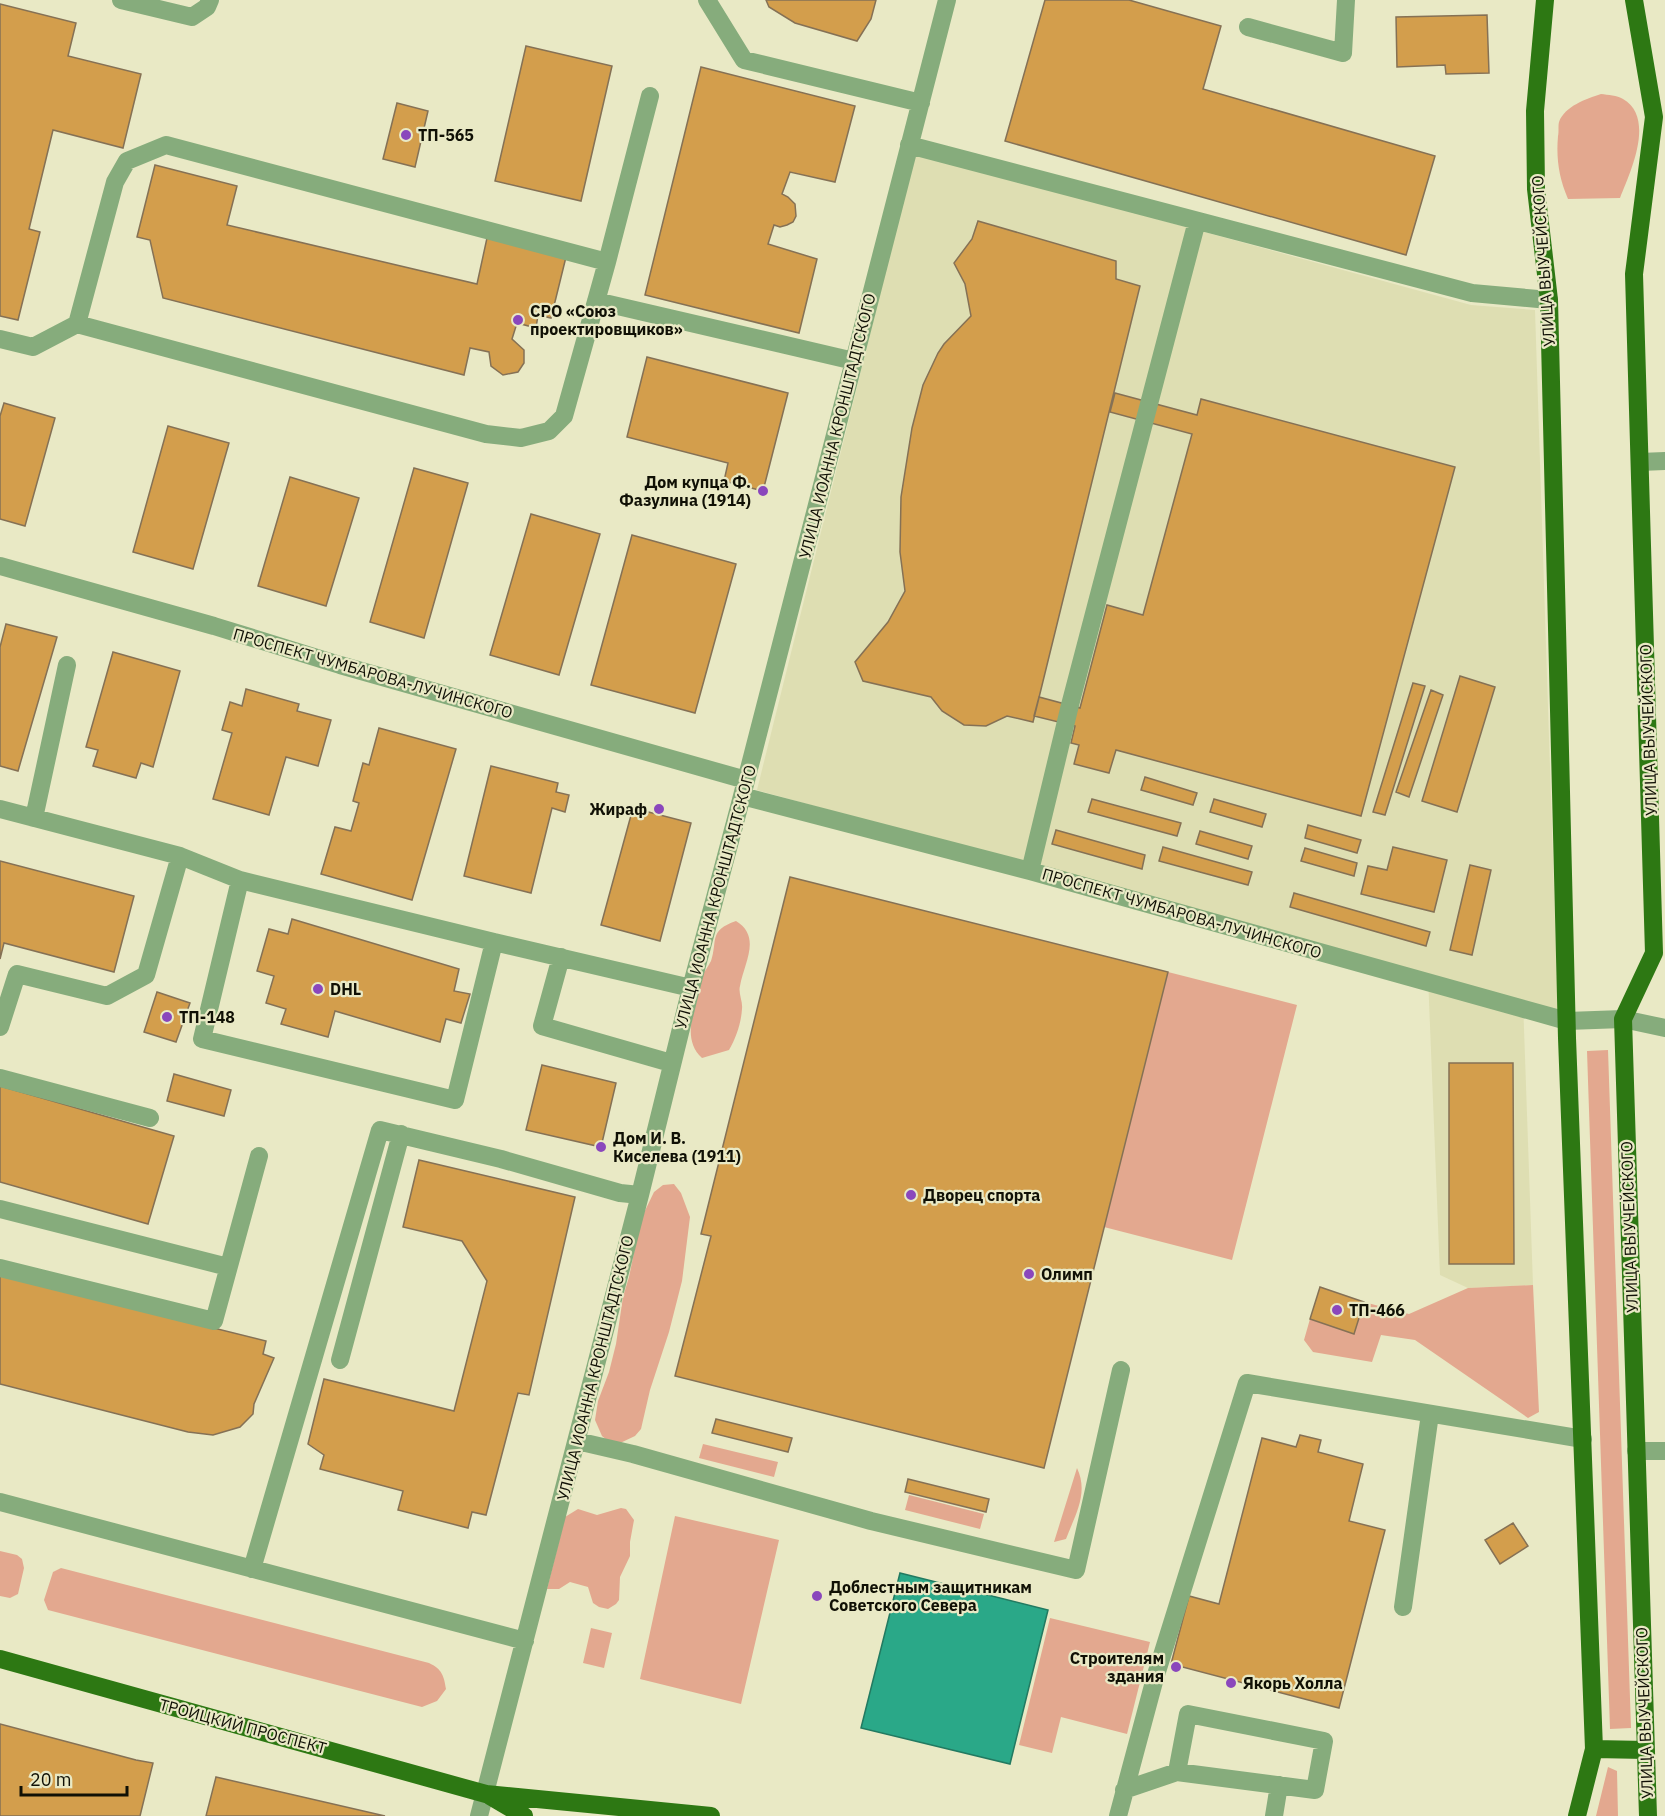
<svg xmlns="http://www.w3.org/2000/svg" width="1665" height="1816" font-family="'IBM Plex Sans',sans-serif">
  <rect width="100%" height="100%" fill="#e9e9c5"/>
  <path fill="#dedeb2" d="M915,153L1471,305L1535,310L1558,1012L1523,1000L1533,1285L1468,1288L1440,1275L1428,976L757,790Z"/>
  <path fill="#e3a88f" d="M1601,94C1608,95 1617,95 1623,99C1656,118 1630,173 1620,198L1568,199C1559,178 1556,159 1558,136C1559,132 1558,126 1559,122C1565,106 1586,99 1601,94Z
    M736,921C762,937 744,963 740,986C738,993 743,1001 742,1009C741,1024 736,1038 729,1050L702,1058C685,1042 691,1021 696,1000C697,993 698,984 701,977C704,972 708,967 711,961C718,940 708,931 736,921Z
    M1168,972L1297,1005L1232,1260L1104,1227Z
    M1608,1050L1631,1728L1610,1729L1587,1051Z
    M674,1184L681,1193L690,1217L682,1281L669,1332L650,1390L641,1429L635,1436L618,1444L609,1442L602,1436L595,1420L598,1401L609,1372L616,1344L623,1297L629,1277L641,1219L654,1192L663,1185Z
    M1533,1285L1539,1412L1528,1418L1415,1340L1381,1335L1372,1362L1313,1352L1304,1340L1310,1319L1353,1333L1364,1302L1409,1314L1468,1288Z
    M703,1444L778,1462L774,1477L699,1458Z
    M1077,1468C1089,1493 1075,1515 1066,1539L1054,1542Z
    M909,1495L984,1514L980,1529L905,1510Z
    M621,1508L626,1509L634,1520L630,1542V1556L620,1577L619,1600L616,1604L608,1609L599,1607L593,1603L588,1587L570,1582L559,1589H547L565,1517L578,1509L597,1515Z
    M675,1516L779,1540L741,1704L640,1679Z
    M0,1551L17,1555L22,1559L24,1568L18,1594L10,1598L0,1596Z
    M61,1568L429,1663C442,1669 444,1676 446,1689L437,1701L422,1707L48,1610L44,1600L53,1572Z
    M1050,1618L1150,1642L1127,1734L1061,1717L1052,1753L1019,1745Z
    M591,1628L612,1633L604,1668L583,1663Z
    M1608,1767L1617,1771L1618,1816H1596Z"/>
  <path fill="#2aa888" stroke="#227a61" stroke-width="1.5" d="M900,1573L1048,1610L1010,1764L861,1728Z"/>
  <path fill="#d39e4c" stroke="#857155" stroke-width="1.5" d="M766,0H876L871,19L857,41L795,23L769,7Z
    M1045,0H1129L1221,26L1203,89L1435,156L1406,255L1005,141Z
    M0,4L76,23L68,56L141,74L123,148L53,130L29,229L40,232L18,320L0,316Z
    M1487,15L1489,73L1446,74L1445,65L1397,67L1396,17Z
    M526,46L612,66L581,201L495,181Z
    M701,67L855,106L835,182L790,172L782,194L788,197L795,204L796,216L793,222L787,225L780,227L774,225L768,244L817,259L799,333L645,295Z
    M397,103L428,111L415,167L383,159Z
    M155,165L237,186L227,225L477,284L487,238L566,257L551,318L538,315L536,328L517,323L512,339L524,350V363L518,372L503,375L491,366L489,352L470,348L464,375L163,298L150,240L137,237Z
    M978,221L1116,261V279L1140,286L1033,722L1007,716L986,726L964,725L942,711L931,697L863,681L855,662L888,622L905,591L900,552L901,497L912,428L923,385L938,353L944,344L971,316L965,284L954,263L972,239Z
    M647,357L788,393L763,491L724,481L728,463L627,437Z
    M1115,393L1197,415L1201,399L1455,467L1361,816L1116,750L1109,773L1074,764L1079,745L1071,743L1075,726L1034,716L1039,697L1080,708L1107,605L1143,615L1192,434L1110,412Z
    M4,403L55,418L25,526L0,519V416Z
    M168,426L229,443L193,569L133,552Z
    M414,468L468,483L424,638L370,622Z
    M290,477L359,498L326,606L258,586Z
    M531,514L600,534L559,675L490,655Z
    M632,535L736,564L695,713L591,685Z
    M6,624L57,637L18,771L0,766V647Z
    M113,652L180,671L153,767L141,763L136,778L93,766L98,750L86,747Z
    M1460,676L1495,687L1457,812L1422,801Z
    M1413,683L1425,686L1385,815L1373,812Z
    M246,689L299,704L297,711L331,720L318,766L286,757L269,815L213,799L232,733L222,730L230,702L242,706Z
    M1431,690L1443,695L1409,797L1396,792Z
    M379,728L456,749L412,900L321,874L335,827L351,831L359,803L353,801L363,763L369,765Z
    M491,766L558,783L556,792L569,795L565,812L552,808L531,893L464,876Z
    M1145,777L1197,793L1193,805L1141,790Z
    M1092,799L1181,823L1177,836L1088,812Z
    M1214,799L1266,814L1262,827L1210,812Z
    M633,808L691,823L660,941L601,925Z
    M1308,825L1361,840L1357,853L1305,838Z
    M1056,830L1145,855L1142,869L1052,844Z
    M1200,831L1252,846L1248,859L1196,844Z
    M1163,847L1252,872L1248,885L1159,861Z
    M1393,847L1447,860L1434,912L1361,894L1368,866L1387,870Z
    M1305,848L1357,863L1354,876L1301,861Z
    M0,861L134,896L114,972L4,943L0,959Z
    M1470,865L1491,870L1472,955L1450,950Z
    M790,877L1168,972L1044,1468L675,1376L711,1236L701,1234Z
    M1294,893L1430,932L1426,946L1290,907Z
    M292,919L459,969L454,991L470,994L461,1023L446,1019L440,1042L335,1011L328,1037L281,1024L286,1009L266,1003L274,976L257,971L269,929L288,934Z
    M157,992L190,1003L176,1042L144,1032Z
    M1449,1063H1513L1514,1264H1449Z
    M542,1065L616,1083L601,1147L526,1130Z
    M174,1074L231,1090L224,1116L167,1101Z
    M0,1086L174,1136L148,1224L0,1182Z
    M419,1160L575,1197L529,1395L518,1393L486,1515L472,1512L468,1528L398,1510L403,1491L320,1469L324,1455L308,1444L324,1379L454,1411L487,1281L462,1241L403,1227Z
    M0,1275L266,1341L263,1354L274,1358L254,1404L253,1414L240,1427L213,1435L188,1432L0,1384Z
    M1320,1287L1364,1302L1354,1334L1310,1319Z
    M716,1419L792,1438L788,1452L712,1433Z
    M1300,1435L1321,1440L1318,1452L1363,1464L1349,1521L1385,1530L1339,1708L1171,1664L1189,1596L1219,1604L1262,1438L1296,1447Z
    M908,1479L989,1499L986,1512L905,1492Z
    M1513,1523L1528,1546L1500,1564L1485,1540Z
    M0,1724L136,1760L153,1763L140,1816H0Z
    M216,1777L385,1816H206Z"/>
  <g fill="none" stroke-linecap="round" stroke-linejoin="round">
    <path stroke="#86ac7c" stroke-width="18" d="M121,0L192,17L207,7L210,0
      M707,0L744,60L921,103
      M1248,27L1343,53L1346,0
      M909,145L1472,293L1549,300
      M607,262L166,145L127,161L115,182L77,324L486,434L521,438L549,431L564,416L607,262L650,96
      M596,301L854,361
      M0,339L33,347L77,324
      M1640,462L1665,461
      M0,566L214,626L340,665L746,780
      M742,796L1030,871L1567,1021L1623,1019L1665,1028
      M0,809L180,856L240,880
      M34,818L67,665
      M1030,871L1070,705L1197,221
      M494,942L455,1100L202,1039L240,880L494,942L691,988
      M561,957L542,1026L671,1063
      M0,1027L17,974L107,996L146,975L180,856
      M0,1078L150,1118
      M0,1209L228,1267
      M0,1268L214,1321L259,1156
      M340,1360L401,1134
      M577,1441L633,1454L871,1521L1076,1570L1121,1370
      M1636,1451H1665
      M0,1502L525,1641
      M252,1569L380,1130L501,1159L620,1193L640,1195
      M1403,1607L1430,1414
      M1124,1790L1177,1772L1315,1790L1324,1741L1188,1714L1177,1772
      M479,1816L640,1195L691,988L742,796L947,0
      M1118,1816L1155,1678L1247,1383L1583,1439
      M1274,1816L1279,1785"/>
    <path stroke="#2d7813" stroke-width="18" d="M1545,0L1535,111L1536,189L1549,300L1567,1038L1594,1749L1577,1816
      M1634,0L1654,117L1634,274L1654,953L1623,1019L1648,1816
      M0,1659L486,1794L711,1816
      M1594,1749L1646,1750
      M490,1796L524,1816"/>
  </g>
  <g fill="#8a47bc" stroke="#e9e9c5" stroke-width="2">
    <circle cx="406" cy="135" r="6"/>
    <circle cx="518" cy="320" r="6"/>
    <circle cx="763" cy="491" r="6"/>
    <circle cx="659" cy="809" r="6"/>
    <circle cx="318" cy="989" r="6"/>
    <circle cx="167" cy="1017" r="6"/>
    <circle cx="601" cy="1147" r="6"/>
    <circle cx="911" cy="1195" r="6"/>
    <circle cx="1029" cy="1274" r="6"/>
    <circle cx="1337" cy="1310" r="6"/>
    <circle cx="817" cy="1596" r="6"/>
    <circle cx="1176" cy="1667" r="6"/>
    <circle cx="1231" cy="1683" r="6"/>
  </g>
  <g text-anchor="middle" stroke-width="4.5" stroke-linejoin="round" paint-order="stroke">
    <g font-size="16" font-weight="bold" fill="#101005" stroke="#e9e9c5" text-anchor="start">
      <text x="418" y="141">ТП-565</text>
      <text x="530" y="317">СРО «Союз<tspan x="530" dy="18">проектировщиков»</tspan></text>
      <text x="751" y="488" text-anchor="end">Дом купца Ф.<tspan x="751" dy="18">Фазулина (1914)</tspan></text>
      <text x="647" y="815" text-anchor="end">Жираф</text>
      <text x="330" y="995">DHL</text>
      <text x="179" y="1023">ТП-148</text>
      <text x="613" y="1144">Дом И. В.<tspan x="613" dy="18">Киселева (1911)</tspan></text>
      <text x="923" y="1201">Дворец спорта</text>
      <text x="1041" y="1280">Олимп</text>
      <text x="1349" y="1316">ТП-466</text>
      <text x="829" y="1593">Доблестным защитникам<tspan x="829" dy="18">Советского Севера</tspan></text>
      <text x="1164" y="1664" text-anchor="end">Строителям<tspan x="1164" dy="18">здания</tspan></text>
      <text x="1243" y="1689">Якорь Холла</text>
    </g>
    <g font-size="16" fill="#101005" stroke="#e9e9c5">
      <text transform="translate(1543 261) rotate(-94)" y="6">УЛИЦА ВЫУЧЕЙСКОГО</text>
      <text transform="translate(837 426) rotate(-76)" y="6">УЛИЦА ИОАННА КРОНШТАДТСКОГО</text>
      <text transform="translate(373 673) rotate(16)" y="6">ПРОСПЕКТ ЧУМБАРОВА-ЛУЧИНСКОГО</text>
      <text transform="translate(1648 730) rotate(-92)" y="6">УЛИЦА ВЫУЧЕЙСКОГО</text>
      <text transform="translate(715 897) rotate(-75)" y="6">УЛИЦА ИОАННА КРОНШТАДТСКОГО</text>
      <text transform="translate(1182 913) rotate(16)" y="6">ПРОСПЕКТ ЧУМБАРОВА-ЛУЧИНСКОГО</text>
      <text transform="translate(1629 1227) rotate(-92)" y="6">УЛИЦА ВЫУЧЕЙСКОГО</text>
      <text transform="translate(595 1368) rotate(-76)" y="6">УЛИЦА ИОАННА КРОНШТАДТСКОГО</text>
      <text transform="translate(1644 1713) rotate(-92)" y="6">УЛИЦА ВЫУЧЕЙСКОГО</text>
      <text transform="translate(243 1726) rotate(15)" y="6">ТРОИЦКИЙ ПРОСПЕКТ</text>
    </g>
  </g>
  <path d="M21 1786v9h106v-9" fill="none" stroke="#101005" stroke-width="3"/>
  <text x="30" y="1786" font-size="18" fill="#101005" stroke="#e9e9c5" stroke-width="4.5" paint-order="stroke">20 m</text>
</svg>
